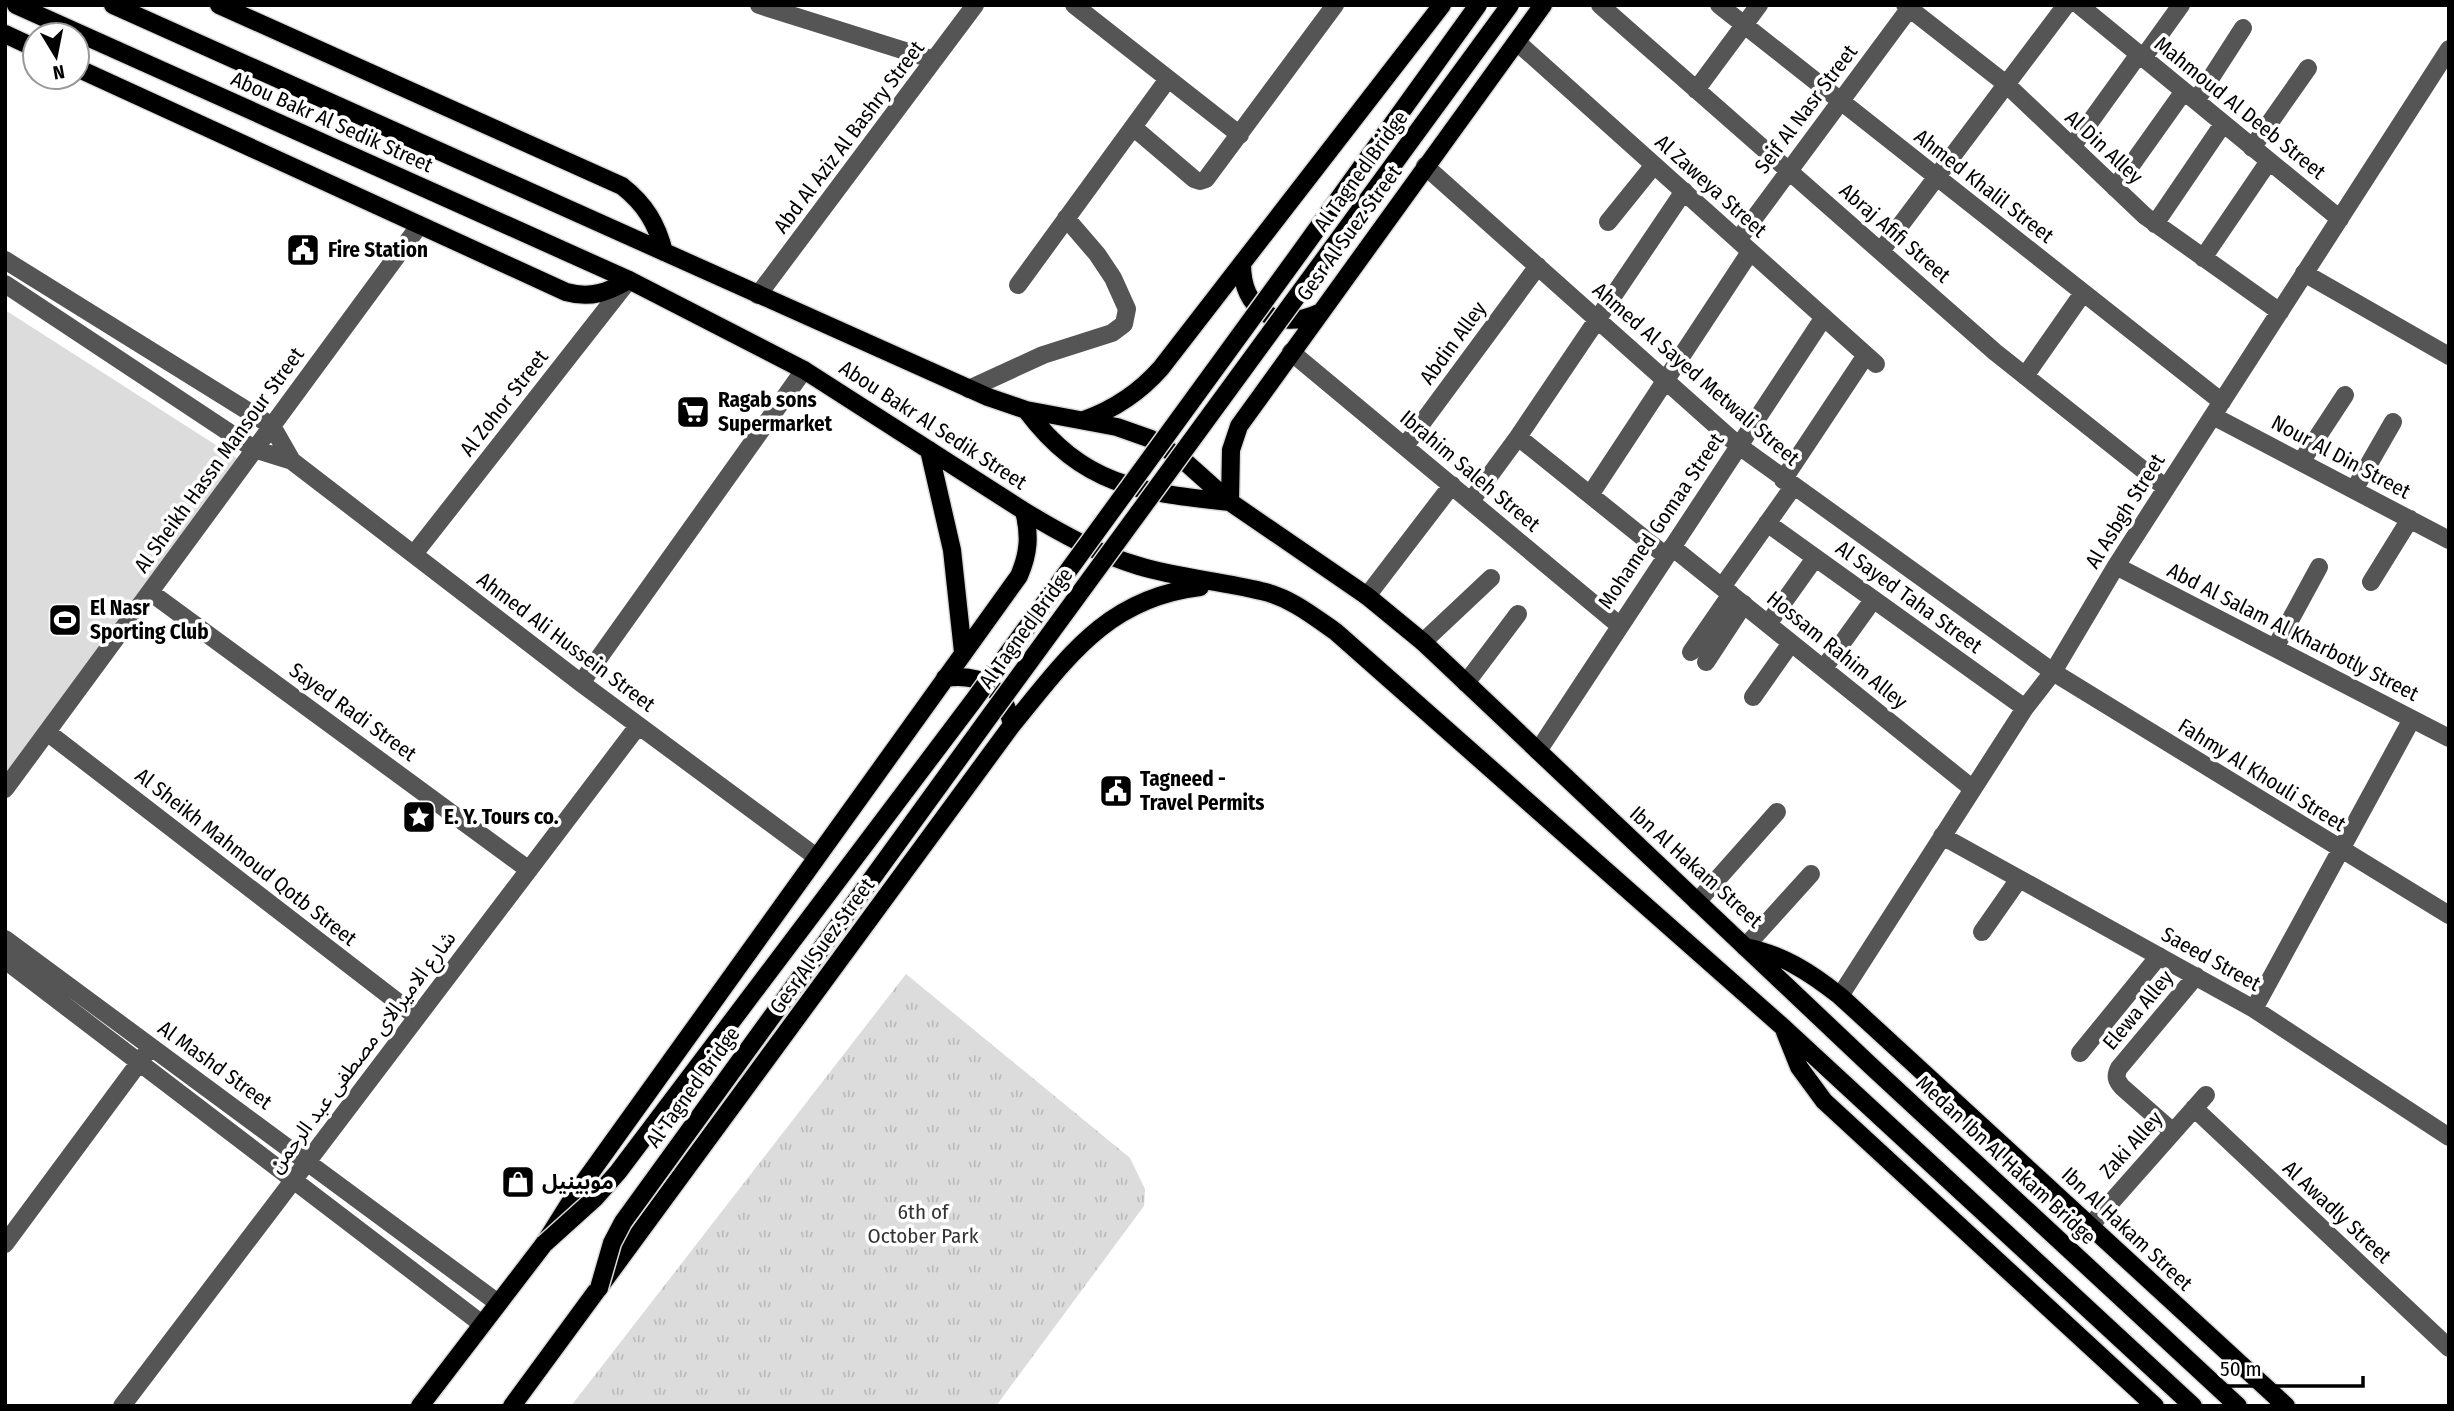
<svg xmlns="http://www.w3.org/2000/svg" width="2454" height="1411" font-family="'Fira Sans Condensed','Noto Sans Arabic',sans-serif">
  <defs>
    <pattern id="grass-tufts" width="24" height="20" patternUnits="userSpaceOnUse" patternTransform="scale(1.75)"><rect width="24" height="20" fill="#dcdcdc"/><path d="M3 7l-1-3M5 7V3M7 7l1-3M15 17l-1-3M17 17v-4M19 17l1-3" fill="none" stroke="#bbb"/></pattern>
  </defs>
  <rect width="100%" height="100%" fill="#fff"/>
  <path fill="url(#grass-tufts)" d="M906,974L1130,1158L1145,1189L1144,1206L996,1406H571Z"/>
  <path fill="#dcdcdc" d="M5,310L244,463L5,777Z"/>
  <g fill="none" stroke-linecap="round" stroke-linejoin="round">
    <defs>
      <path id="major" d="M16,5L629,280L804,370L1024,511C1060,533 1098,554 1139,566C1179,578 1220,581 1261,591C1289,597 1312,615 1336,632L1784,1028L2193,1406
        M113,5L988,397L1026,410L1117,427L1151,439L1182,459L1230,502L1367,596L1423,642L1870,1065L2238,1406
        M219,5L622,186C645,204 657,224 664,252
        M5,34L35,48
        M77,68L566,292C591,299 608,292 629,280
        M1242,264C1242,310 1277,332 1319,313
        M1026,410C1084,487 1140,492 1230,502
        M1084,420C1115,409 1139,393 1161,368L1442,5
        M929,450L952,550L963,652
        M1230,502L1231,450L1239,426L1543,5
        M945,678C982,673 1004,688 1012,725
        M1745,947C1782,954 1811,973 1840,996L2286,1406
        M1785,1032L1799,1067L1824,1101L2155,1406
        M420,1406L544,1244L576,1193L1019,576C1029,553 1030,535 1024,511
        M512,1406L1012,725C1067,658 1107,598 1200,587"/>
    </defs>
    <use href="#major" stroke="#dbdbdb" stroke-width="21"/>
    <path stroke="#555" stroke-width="18" d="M759,5L934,60
      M1074,5L1240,135
      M1600,5L1995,352L2166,488
      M1719,5L2222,402
      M1905,5L2006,84L2145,216L2280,312
      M2079,5L2340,219
      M1517,42L1876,364
      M2143,58L2181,5
      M1696,90L1759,5
      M2196,101L2243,28
      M1133,127L1194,179L1200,181L1206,179L1335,5
      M2072,147L2139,54
      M2252,148L2308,68
      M1425,166L1739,446L2053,672L2449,915
      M2115,188L2184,91
      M1608,222L1654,165
      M2155,224L2223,124
      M1738,240L1912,5
      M1881,251L2066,5
      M2203,258L2269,161
      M5,260L272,426L292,461
      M2304,273L2449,356
      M5,284L254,449L292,461L581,683L815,856
      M1018,285L1168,79
      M758,295L975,5
      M1291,352L1619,625
      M2025,376L2083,293
      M969,389L1043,355L1112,333L1124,324L1127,309L1113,278L1097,254L1066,218
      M2213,416L2449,540
      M1518,437L1666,556
      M1405,446L1538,266
      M2301,462L2345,395
      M1783,480L1866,355
      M2354,490L2393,422
      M1590,495L1750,252
      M1471,501L1518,437L1684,191
      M1767,523L2025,708
      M1672,547L1973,789
      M414,554L629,280
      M2116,566L2449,738
      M2371,582L2410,519
      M1722,587L1793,487
      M150,592L529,870
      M1367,596L1452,485
      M1768,624L1815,558
      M1423,642L1491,578
      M2275,648L2319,567
      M1691,652L1731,594
      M1706,662L1744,604
      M1824,668L1873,600
      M581,683L804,370
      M1466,683L1518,614
      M1753,697L1791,643
      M47,732L417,1017
      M1538,751L1824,317
      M5,789L419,226
      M1942,836L2254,1009L2449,1137
      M1697,902L1777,812
      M1982,932L2019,879
      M5,939L498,1303
      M1745,947L1811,874
      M5,960L482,1324
      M1840,996L2025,708L2053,672L2116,566L2449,49
      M2254,1009L2412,719
      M2080,1053L2159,956
      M2194,1108L2449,1348
      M2173,1132L2122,1087C2116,1080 2115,1076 2119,1068L2196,976
      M2090,1226L2206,1095
      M5,1244L147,1052
      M122,1406L638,726"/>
    <use href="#major" stroke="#000" stroke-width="18"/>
    <defs>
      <path id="major-bridge" d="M544,1244L595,1198L618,1172L974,700L1296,258L1478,5
        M599,1288L612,1243L623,1222L992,713L1510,5"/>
    </defs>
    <use href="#major-bridge" stroke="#dbdbdb" stroke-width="21" stroke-linecap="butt"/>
    <use href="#major-bridge" stroke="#000" stroke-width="18"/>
  </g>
  <defs>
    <symbol id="civic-square" viewBox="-11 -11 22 22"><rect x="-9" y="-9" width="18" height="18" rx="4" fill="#000" stroke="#fff"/><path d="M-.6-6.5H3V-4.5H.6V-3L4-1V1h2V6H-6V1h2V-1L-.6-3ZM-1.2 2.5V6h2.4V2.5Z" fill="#fff"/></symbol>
    <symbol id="supermarket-square" viewBox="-11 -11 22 22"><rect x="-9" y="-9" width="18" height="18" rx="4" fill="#000" stroke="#fff"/><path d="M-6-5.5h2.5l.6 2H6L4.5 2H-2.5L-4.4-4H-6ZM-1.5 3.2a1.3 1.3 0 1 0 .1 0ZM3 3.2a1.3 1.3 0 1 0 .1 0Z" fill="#fff"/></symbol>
    <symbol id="stadium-square" viewBox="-11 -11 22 22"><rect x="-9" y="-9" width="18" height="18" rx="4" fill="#000" stroke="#fff"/><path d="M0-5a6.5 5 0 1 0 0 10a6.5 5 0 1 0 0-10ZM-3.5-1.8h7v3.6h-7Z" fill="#fff"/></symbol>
    <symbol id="sight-square" viewBox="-11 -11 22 22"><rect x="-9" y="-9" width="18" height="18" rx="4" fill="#000" stroke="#fff"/><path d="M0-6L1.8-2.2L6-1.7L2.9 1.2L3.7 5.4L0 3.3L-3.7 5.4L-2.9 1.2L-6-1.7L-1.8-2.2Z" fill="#fff"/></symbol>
    <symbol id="shop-square" viewBox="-11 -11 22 22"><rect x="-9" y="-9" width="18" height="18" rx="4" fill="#000" stroke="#fff"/><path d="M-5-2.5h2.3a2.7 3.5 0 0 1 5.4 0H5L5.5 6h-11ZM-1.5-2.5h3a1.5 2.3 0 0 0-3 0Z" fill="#fff"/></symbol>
  </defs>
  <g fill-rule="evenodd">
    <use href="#civic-square" x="284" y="231" width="38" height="38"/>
    <use href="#supermarket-square" x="674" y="393" width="38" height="38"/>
    <use href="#stadium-square" x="46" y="601" width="38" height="38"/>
    <use href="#civic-square" x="1097" y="772" width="38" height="38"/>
    <use href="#sight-square" x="400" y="798" width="38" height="38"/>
    <use href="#shop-square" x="499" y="1163" width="38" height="38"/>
  </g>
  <g text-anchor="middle" stroke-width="7" stroke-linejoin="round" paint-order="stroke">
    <g font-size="21" fill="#000" stroke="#fff">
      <text transform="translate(2240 108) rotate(39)" y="7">Mahmoud Al Deeb Street</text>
      <text transform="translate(1806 109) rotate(-53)" y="7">Seif Al Nasr Street</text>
      <text transform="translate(332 122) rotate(24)" y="7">Abou Bakr Al Sedik Street</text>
      <text transform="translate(849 137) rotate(-53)" y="7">Abd Al Aziz Al Bashry Street</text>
      <text transform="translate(2104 147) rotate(43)" y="7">Al Din Alley</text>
      <text transform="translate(1361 171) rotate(-54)" y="7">Al Tagned Bridge</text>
      <text transform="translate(1711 186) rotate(42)" y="7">Al Zaweya Street</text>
      <text transform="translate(1984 186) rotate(38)" y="7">Ahmed Khalil Street</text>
      <text transform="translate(1349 233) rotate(-54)" y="7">Gesr Al Suez Street</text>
      <text transform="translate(1895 233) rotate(41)" y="7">Abraj Afifi Street</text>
      <text transform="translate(1453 343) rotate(-54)" y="7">Abdin Alley</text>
      <text transform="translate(1696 374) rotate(41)" y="7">Ahmed Al Sayed Metwali Street</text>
      <text transform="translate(504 403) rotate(-52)" y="7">Al Zohor Street</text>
      <text transform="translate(933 425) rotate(33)" y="7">Abou Bakr Al Sedik Street</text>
      <text transform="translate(2341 457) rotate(28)" y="7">Nour Al Din Street</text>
      <text transform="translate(219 460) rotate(-54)" y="7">Al Sheikh Hassn Mansour Street</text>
      <text transform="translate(1470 471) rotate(40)" y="7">Ibrahim Saleh Street</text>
      <text transform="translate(2125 511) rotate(-58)" y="7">Al Asbgh Street</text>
      <text transform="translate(1661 521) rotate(-56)" y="7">Mohamed Gomaa Street</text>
      <text transform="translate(1909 597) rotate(36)" y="7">Al Sayed Taha Street</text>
      <text transform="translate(1026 628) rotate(-54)" y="7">Al Tagned Bridge</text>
      <text transform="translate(2293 632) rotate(27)" y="7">Abd Al Salam Al Kharbotly Street</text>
      <text transform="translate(566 642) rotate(37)" y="7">Ahmed Ali Hussein Street</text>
      <text transform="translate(1837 650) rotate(39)" y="7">Hossam Rahim Alley</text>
      <text transform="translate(353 712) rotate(36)" y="7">Sayed Radi Street</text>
      <text transform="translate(2262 775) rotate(32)" y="7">Fahmy Al Khouli Street</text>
      <text transform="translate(246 857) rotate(38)" y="7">Al Sheikh Mahmoud Qotb Street</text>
      <text transform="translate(1696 867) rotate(42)" y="7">Ibn Al Hakam Street</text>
      <text transform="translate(822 946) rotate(-54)" y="7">Gesr Al Suez Street</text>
      <text transform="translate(2211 959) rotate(29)" y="7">Saeed Street</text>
      <text transform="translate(2138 1010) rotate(-50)" y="7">Elewa Alley</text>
      <text transform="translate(362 1052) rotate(-53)" y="7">شارع الاميرالاى مصطفى عبد الرحمن</text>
      <text transform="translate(215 1065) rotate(36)" y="7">Al Mashd Street</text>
      <text transform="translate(693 1087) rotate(-54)" y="7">Al Tagned Bridge</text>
      <text transform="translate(2131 1145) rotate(-48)" y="7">Zaki Alley</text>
      <text transform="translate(2006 1160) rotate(43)" y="7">Medan Ibn Al Hakam Bridge</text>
      <text transform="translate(2337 1212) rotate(43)" y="7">Al Awadly Street</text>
      <text transform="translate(2127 1229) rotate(43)" y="7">Ibn Al Hakam Street</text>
    </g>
    <g font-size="21" font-weight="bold" fill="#000" stroke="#fff" text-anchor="start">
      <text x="328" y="257">Fire Station</text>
      <text x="718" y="407">Ragab sons<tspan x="718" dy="24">Supermarket</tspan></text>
      <text x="90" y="615">El Nasr<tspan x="90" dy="24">Sporting Club</tspan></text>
      <text x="1140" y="786">Tagneed -<tspan x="1140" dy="24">Travel Permits</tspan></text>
      <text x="444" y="824">E. Y. Tours co.</text>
      <text x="542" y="1189">موبينيل</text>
    </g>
    <g font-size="21" fill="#333" stroke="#fff">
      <text x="923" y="1219">6th of<tspan x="923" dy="24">October Park</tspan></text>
    </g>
  </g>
  <rect width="2454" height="1411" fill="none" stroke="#000000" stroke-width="14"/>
  <g transform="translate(56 56) rotate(170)"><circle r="33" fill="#ffffff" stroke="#999999" stroke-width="2"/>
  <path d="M0-5L12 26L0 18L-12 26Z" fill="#000000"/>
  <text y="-10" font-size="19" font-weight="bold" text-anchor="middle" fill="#000000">N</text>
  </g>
  <path d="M2209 1376v10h154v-10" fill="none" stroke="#000000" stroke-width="3.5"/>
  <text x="2220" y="1376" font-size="21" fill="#000000" stroke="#ffffff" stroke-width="5" paint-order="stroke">50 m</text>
</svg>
